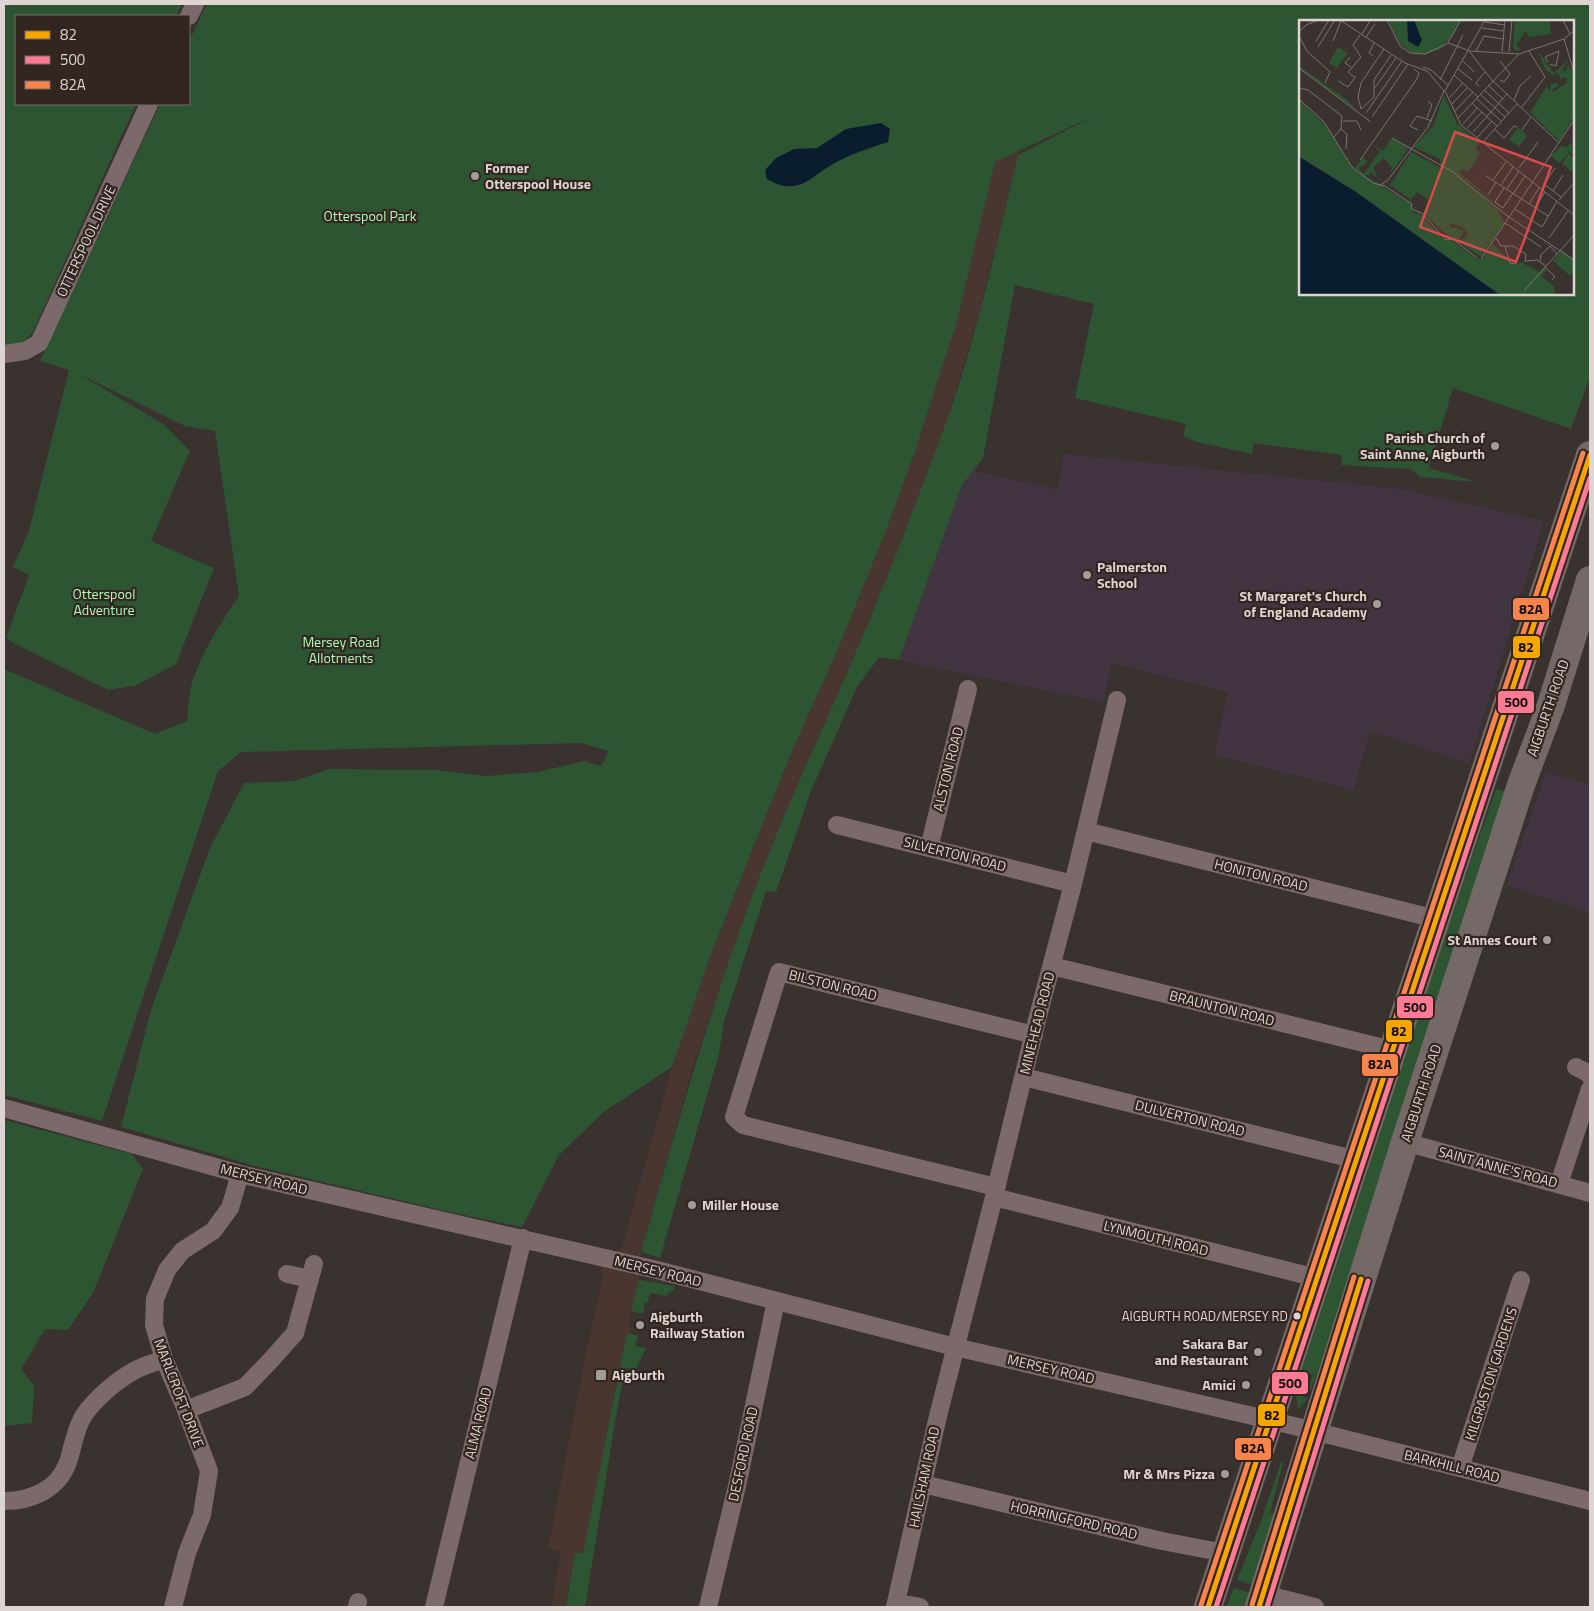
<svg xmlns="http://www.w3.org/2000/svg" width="1594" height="1611" font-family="'Titillium Web',sans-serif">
  <rect width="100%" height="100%" fill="#39322f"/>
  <path fill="#493630" d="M1051,4L1018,155L976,325L946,422L904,535L853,660L765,863L726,969L691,1073L641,1252L639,1280L628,1326L631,1327L630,1333H627L583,1554L575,1553L566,1607H552L561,1552L548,1549L586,1353L603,1277L601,1267L622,1247L672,1067L710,957L792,751L838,649L887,528L913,457L956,325L995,161Z"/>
  <path fill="#423541" d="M1064,454L1399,489L1544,521L1469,764L1370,731L1354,790L1214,755L1228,692L1112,663L1103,702L899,660L962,485L973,471L1058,490Z
    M1546,772L1590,785V912L1507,885Z"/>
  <path fill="#2d5532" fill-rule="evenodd" d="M4,4H182L176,16H16V104H136L33,332L22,343L4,347Z
    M207,4H1590V377L1571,429L1453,388L1429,468L1477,482L1420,477L1411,469L1341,465L1342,455L1254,443L1252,454L1197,442L1183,436L1186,424L1075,398L1094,304L1015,285L983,458L962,485L899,660L879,657L857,687L811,791L776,892L766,891L724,1022L719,1054L660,1258L641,1252C678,1121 715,990 765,863C792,794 824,727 853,659C886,582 916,504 945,425C977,338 996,245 1018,155L1100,113L995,162L956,325L913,457L887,528L838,649L792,751L751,853L710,957L672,1067L605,1111L559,1155L522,1227L445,1211L255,1166L121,1127L151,1010L210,848L244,783L294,781L329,769L435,770L486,776L538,772L584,761L601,766L609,751L580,743L241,752L218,771L102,1121L4,1095V669L155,734L187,721C188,712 188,702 190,693C195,662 221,622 239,596L215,431L185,426L79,374L163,424L190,451L151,541L214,568L176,664L137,685L108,690L15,644L6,638L29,575L13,567L29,531L69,370L40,361L160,104H189V41ZM1300,21H1573V294H1300Z
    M1496,789L1515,793L1346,1293L1311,1390L1308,1389L1313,1375L1304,1373L1298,1394L1308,1398L1298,1410L1296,1394L1301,1372L1445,936Z
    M4,1120L132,1154L143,1169L93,1293L68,1330L45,1329L21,1369L34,1386L32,1423L4,1426Z
    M639,1280L675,1286L674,1290L667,1294V1296L650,1293L648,1302H645L643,1314L631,1311Z
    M627,1333L638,1336L635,1346L646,1348L636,1369L625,1368L616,1416L585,1607H566L575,1553H583Z
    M1281,1462L1283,1463L1270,1513L1278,1515L1255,1585L1237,1580L1261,1521Z
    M1234,1588L1252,1593L1247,1607H1226Z"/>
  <path fill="#0a1d2f" d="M881,123L890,129L888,142C870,148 850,154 833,164C809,178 798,197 767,179L765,170L776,158L794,149L817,148L846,129Z"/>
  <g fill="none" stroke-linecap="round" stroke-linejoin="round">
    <path stroke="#7c696c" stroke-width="18" d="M189,16L195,4
      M4,354L25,351L39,343L149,104
      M837,825L1073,884
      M1086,831L1436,919
      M929,848L968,689
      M1052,966L1392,1050
      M1576,1067L1586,1072L1590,1076
      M1024,1077L1357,1160
      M4,1108L240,1174L657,1270L955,1347L1270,1420L1590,1501
      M1405,1142L1590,1193
      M1559,1184L1590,1089
      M996,1187L743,1125L734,1117L779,972L1034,1035
      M994,1197L1317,1278
      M287,1274L310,1279
      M186,1410L245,1387L271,1360L295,1333L314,1264
      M1460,1468L1521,1280
      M923,1484L1162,1541L1225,1553
      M4,1501C31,1501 58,1490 68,1462C73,1447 75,1429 84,1415C95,1399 116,1381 132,1372C142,1366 154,1363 164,1359
      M1264,1594L1315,1607
      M896,1602L920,1607
      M173,1607L187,1553L202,1515L209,1471L186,1410L164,1359L154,1325L155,1299L167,1270L182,1251L213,1231L230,1208L240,1174
      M357,1607L358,1602
      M434,1607L523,1238
      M708,1607L737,1486L776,1301
      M895,1607L938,1416L994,1197L1037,1020L1073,884L1117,700"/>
    <path stroke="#756968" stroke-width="28" d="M1208,1607L1590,455
      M1259,1607L1405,1142L1521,785L1551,705L1590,580"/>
    <defs>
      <path id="bus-1" d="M1208,1607L1590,455
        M1259,1607L1361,1279"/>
      <path id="bus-2" d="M1216,1607L1590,478
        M1267,1607L1368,1281"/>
      <path id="bus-3" d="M1201,1605L1583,453
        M1252,1605L1354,1277"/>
    </defs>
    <use href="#bus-1" stroke="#332621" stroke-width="9"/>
    <use href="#bus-2" stroke="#332621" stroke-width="9"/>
    <use href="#bus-3" stroke="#332621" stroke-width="9"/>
    <use href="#bus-1" stroke="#f7a600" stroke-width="5"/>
    <use href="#bus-2" stroke="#fe7a93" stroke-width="5"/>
    <use href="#bus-3" stroke="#f8844c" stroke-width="5"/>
  </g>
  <g fill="#a49c99" stroke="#332621" stroke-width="2">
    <circle cx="475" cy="176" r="5"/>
    <circle cx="1495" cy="446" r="5"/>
    <circle cx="1087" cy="575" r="5"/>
    <circle cx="1377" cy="604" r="5"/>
    <circle cx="1547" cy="940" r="5"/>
    <circle cx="692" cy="1205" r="5"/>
    <circle cx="640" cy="1325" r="5"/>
    <circle cx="1258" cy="1352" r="5"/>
    <rect x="595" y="1369" width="12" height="12" rx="2.5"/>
    <circle cx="1246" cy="1385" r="5"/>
    <circle cx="1225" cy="1474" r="5"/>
  </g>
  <circle fill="#ded5d2" stroke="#332621" stroke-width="2" cx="1297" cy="1316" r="4.5"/>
  <g text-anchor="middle" stroke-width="4.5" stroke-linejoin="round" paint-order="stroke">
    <g font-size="13" fill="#ded5d2" stroke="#332621" text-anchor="end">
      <text x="1288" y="1321">AIGBURTH ROAD/MERSEY RD</text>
    </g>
    <g font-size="14" font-weight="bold" fill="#ded5d2" stroke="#332621" text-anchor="end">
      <text x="485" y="173" text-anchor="start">Former<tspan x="485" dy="16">Otterspool House</tspan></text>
      <text x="1485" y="443">Parish Church of<tspan x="1485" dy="16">Saint Anne, Aigburth</tspan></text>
      <text x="1097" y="572" text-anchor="start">Palmerston<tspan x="1097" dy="16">School</tspan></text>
      <text x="1367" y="601">St Margaret's Church<tspan x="1367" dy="16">of England Academy</tspan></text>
      <text x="1537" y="945">St Annes Court</text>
      <text x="702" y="1210" text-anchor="start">Miller House</text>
      <text x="650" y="1322" text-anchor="start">Aigburth<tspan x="650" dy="16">Railway Station</tspan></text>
      <text x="1248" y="1349">Sakara Bar<tspan x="1248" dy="16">and Restaurant</tspan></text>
      <text x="612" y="1380" text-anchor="start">Aigburth</text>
      <text x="1236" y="1390">Amici</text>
      <text x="1215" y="1479">Mr &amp; Mrs Pizza</text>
    </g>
    <g font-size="14" fill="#acfbb5" stroke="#332621">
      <text x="370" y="221">Otterspool Park</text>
      <text x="104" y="599">Otterspool<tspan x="104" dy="16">Adventure</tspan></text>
      <text x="341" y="647">Mersey Road<tspan x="341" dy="16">Allotments</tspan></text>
    </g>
    <g font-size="14" fill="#ded5d2" stroke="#332621">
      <text transform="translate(86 241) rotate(-65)" y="5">OTTERSPOOL DRIVE</text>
      <text transform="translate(1548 708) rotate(-71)" y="5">AIGBURTH ROAD</text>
      <text transform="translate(948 769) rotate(-76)" y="5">ALSTON ROAD</text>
      <text transform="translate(955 854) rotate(14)" y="5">SILVERTON ROAD</text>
      <text transform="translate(1261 875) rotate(14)" y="5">HONITON ROAD</text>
      <text transform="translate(833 985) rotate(14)" y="5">BILSTON ROAD</text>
      <text transform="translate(1222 1008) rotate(14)" y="5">BRAUNTON ROAD</text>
      <text transform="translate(1037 1023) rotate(-76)" y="5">MINEHEAD ROAD</text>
      <text transform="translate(1421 1093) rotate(-72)" y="5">AIGBURTH ROAD</text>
      <text transform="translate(1190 1118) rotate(14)" y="5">DULVERTON ROAD</text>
      <text transform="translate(1498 1167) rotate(15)" y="5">SAINT ANNE'S ROAD</text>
      <text transform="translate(264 1179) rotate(14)" y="5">MERSEY ROAD</text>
      <text transform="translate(1156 1238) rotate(14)" y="5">LYNMOUTH ROAD</text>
      <text transform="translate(658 1271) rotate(14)" y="5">MERSEY ROAD</text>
      <text transform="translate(1051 1369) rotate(13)" y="5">MERSEY ROAD</text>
      <text transform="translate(1491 1374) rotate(-72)" y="5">KILGRASTON GARDENS</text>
      <text transform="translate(179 1393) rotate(69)" y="5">MARLCROFT DRIVE</text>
      <text transform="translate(478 1423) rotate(-76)" y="5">ALMA ROAD</text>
      <text transform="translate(743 1454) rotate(-78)" y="5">DESFORD ROAD</text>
      <text transform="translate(1452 1466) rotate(14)" y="5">BARKHILL ROAD</text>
      <text transform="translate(924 1477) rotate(-78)" y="5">HAILSHAM ROAD</text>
      <text transform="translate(1074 1520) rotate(13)" y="5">HORRINGFORD ROAD</text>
    </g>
  </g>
  <g transform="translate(1299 20)">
    <rect width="275" height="275" fill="#39322f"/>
    <path d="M89,0H161L154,15L140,30L125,34L113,33L101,24ZM216,0H251L252,14L229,17L227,10L217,25L222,30L217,31L214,28ZM39,27L49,33L38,48L30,43ZM239,31L255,53L270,39L263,50L266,52L269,44L272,50V45L275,54V97L260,121L231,92L248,66L251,71V65L258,62L260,65L252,71H255L268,63L267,57L262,59L259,54L260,51L254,56L246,49ZM0,46L47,79L59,91L0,48ZM145,75L158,104L181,123L176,129L180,132L182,130L174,145L168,152L163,149L161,153L211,195L153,150L199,190L206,203L191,224L185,221L190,225L182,237L160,222L169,214L162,206L152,204L150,206L165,211L160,221L144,212L124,193L132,176L137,158L129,180L118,172L112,180L91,165L112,132L141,147L140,151L142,147L141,139L115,127L134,106ZM0,80L28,107L52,147L112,184V190L117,194L120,192L143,218L152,219L177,239H183L194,224L215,245L222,242L240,252L245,247L248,250L242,256L255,266L256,275H201L57,172L0,136ZM219,108L228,115L220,127L210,120ZM93,118L111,129H107L108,131L91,154L93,148L85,138L74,147L79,158L72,153L66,156L56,148L64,137L69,142L59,148L65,154L81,131L72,124L84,131ZM272,122L275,134L267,130L270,133L260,143L252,136L262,126L267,128ZM270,134L275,138L273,152L263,143ZM263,230L275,240V251L271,256L254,241Z" fill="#2d5532"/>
    <path d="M108,0H115L123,20L119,27L109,21ZM0,137L57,172L201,275H0Z" fill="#0a1d2f"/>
    <path fill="none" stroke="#7b7370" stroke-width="1" d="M41,0L106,43L128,51L147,73L162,105L275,195M88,0L101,26L111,33L126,34L148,24L162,0M264,0L271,14M186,2L206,5M183,8L205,11M0,12L7,5L19,0M63,14L71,1M0,16L8,31L31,52L26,63M67,17L76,4M265,19L275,52M17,21L30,0M34,21L42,1M149,23L171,31L220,34L265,19L275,11M19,27L36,0M170,31L192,59L260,123M177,31L185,16L205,19M203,32L206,0M210,32L213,0M74,36L70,33L75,23M51,37L46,43L52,47M164,41L175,52M249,42L246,37L260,31L257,46L251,44M124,47L132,50L149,65M0,48L72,102M159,49L173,60M155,55L179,77M55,57L49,52L62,37L54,25L61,15M141,60L164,15M201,60L205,62L211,54L201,41M39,61L49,67L57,56M189,65L204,79M180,67L177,63L186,52M0,68L9,70L43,96L42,109L35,117M75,69L97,38M185,70L210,93M146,71L186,0M181,74L206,97M151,77L164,63M177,78L202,101M0,79L25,102L53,147L74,163L86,166M215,80L221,66L232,56M173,83L198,106M153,84L169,67M223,87L246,57L230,31M62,89L59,77L62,63L85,29M62,89L75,77V60L92,35M156,91L174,72M67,93L103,41M73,97L109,44M128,98L133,85L129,81M159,98L220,34M44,101H58L62,110M164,104L178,88M168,108L183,92M42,109L48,114L47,129M195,109L205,118L215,106L218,107M119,110L111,106L118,96L133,101M223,110L232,97M174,112L208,74M93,118L154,152L207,195L275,240M178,118L193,101M185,121L218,84M61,140L118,59L120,53L115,49M220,148L239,122M187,156L249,196M194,160L207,142M245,164L262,177M81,165L89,160L129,107L145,71M202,165L214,147M86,166L113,184L112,189L123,193L147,220L154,219L178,238M244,166L256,148M205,168L196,182L204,188L214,173M208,169L220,151M254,171L264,155M214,174L226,156M189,175L197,162M260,180L275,163M230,184L240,168M236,188L246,172M216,189L243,207L258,181M206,203L242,227M197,218L202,226H214L227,234L226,242M250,218L269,191M206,227L211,243L217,244M182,239L275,100M226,241L238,240L247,246M241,241L242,235L251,226L258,234M246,247L256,257L253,260M225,271L275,215"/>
    <path fill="#d84b4a" fill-opacity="0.15" stroke="#d84b4a" stroke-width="2.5" d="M156,112L252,147L217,242L121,207Z"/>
    <rect width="275" height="275" fill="none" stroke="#ded5d2" stroke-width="2.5"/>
  </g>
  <g stroke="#332621" stroke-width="2">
    <rect x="1512" y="597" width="38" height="24" rx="5" fill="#f8844c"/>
    <rect x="1512" y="635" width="29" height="24" rx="5" fill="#f7a600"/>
    <rect x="1497" y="690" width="38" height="24" rx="5" fill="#fe7a93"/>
    <rect x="1396" y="995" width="38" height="24" rx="5" fill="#fe7a93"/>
    <rect x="1385" y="1019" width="28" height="24" rx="5" fill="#f7a600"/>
    <rect x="1361" y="1053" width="38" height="24" rx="5" fill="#f8844c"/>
    <rect x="1271" y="1371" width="38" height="24" rx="5" fill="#fe7a93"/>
    <rect x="1257" y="1403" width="29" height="24" rx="5" fill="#f7a600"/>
    <rect x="1234" y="1437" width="38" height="24" rx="5" fill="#f8844c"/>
  </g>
  <g font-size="14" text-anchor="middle" font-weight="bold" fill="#111">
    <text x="1531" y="614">82A</text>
    <text x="1526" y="652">82</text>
    <text x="1516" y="707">500</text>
    <text x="1415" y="1012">500</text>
    <text x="1399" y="1036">82</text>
    <text x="1380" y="1069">82A</text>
    <text x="1290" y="1388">500</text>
    <text x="1272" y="1420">82</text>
    <text x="1253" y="1453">82A</text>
  </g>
  <rect width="1594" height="1611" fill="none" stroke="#ded5d2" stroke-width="10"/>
  <rect x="15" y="15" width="175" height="90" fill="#332621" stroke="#776c68"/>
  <rect x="25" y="31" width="25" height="8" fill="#f7a600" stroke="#776c68"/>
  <text x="60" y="40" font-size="15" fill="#ded5d2">82</text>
  <rect x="25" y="56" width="25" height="8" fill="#fe7a93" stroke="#776c68"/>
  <text x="60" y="65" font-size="15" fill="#ded5d2">500</text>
  <rect x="25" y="81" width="25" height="8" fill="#f8844c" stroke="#776c68"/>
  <text x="60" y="90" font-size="15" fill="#ded5d2">82A</text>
</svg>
